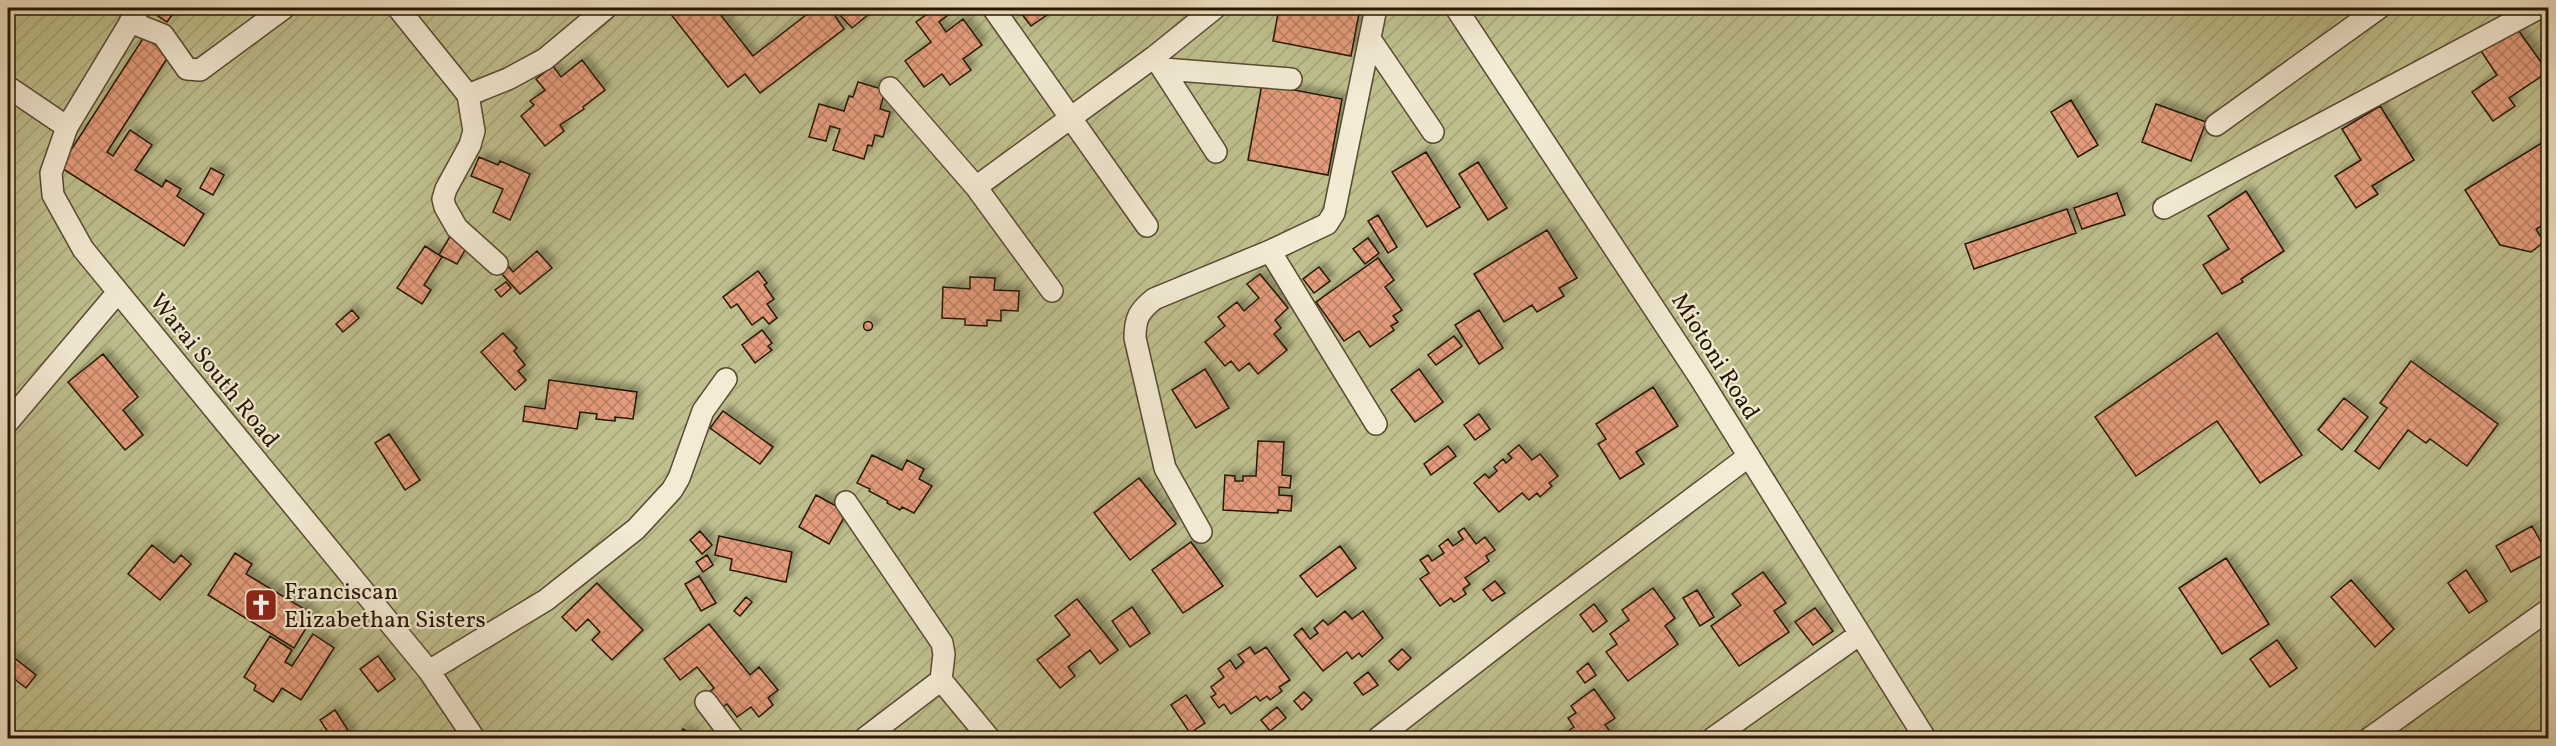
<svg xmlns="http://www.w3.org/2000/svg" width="2556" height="746" font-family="Vollkorn,serif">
  <defs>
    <pattern id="garden-furrows" width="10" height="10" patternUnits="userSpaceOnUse" patternTransform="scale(1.5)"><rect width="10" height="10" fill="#bfc08e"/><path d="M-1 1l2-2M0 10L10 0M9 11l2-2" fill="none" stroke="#a4a479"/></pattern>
    <pattern id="building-cross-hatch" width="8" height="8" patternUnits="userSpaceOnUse" patternTransform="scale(1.5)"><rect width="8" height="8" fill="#e49c7c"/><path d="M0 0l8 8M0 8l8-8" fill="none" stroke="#b97e63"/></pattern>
    <filter id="shadow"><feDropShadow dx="5.5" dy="-5.5" stdDeviation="3" flood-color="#0004"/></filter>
  </defs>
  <rect width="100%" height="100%" fill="#eee0bf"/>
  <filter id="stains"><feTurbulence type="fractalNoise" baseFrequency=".00333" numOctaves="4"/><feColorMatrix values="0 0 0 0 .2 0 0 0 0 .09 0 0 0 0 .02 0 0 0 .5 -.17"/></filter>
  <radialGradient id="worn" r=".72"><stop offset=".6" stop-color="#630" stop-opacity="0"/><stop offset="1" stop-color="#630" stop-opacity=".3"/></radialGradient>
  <path fill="url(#garden-furrows)" stroke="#726c48" stroke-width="1.5" d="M8,8H2548V738H8Z"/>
  <path fill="url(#building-cross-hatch)" stroke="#261702" stroke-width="1.5" filter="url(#shadow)" d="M163,8H177L167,22L158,16Z
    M666,8H715L753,56L810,12L806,8H840L842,10L835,16L844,29L760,93L745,74L728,87Z
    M849,8H876L852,28L840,15Z
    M936,8H948L952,12L939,22L946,32L963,19L982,45L963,59L971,70L950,85L942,74L924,87L905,61L931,42L916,22Z
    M1017,8H1057L1031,26Z
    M1279,8H1360L1351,56L1273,41Z
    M2516,27L2548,72L2509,98L2515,106L2493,121L2472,92L2497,75L2481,51Z
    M144,37L170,54L107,152L113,156L130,130L152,145L135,170L162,187L166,180L181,189L177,196L204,214L184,246L60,167Z
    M582,60L605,90L583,107L584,109L560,125L564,131L545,146L521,116L534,105L530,101L545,90L536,79L553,66L561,77Z
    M858,82L885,90L880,109L890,112L883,137L875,135L872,146L868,145L864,159L833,150L840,129L830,126L826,141L809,137L819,104L844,111L849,96L853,97Z
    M1262,84L1342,99L1328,175L1248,160Z
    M2071,100L2098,145L2078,157L2051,112Z
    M2156,104L2206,122L2191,161L2142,142Z
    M2380,106L2414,160L2372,186L2378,194L2356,208L2335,176L2361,160L2342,129Z
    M2545,141L2548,146V202L2542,206L2548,215V222L2536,229L2544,242L2531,252L2500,245L2465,190Z
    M1426,152L1460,207L1427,227L1392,172Z
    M479,157L498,165L500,161L530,174L510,220L493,212L503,189L471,176Z
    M1478,162L1507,208L1488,220L1459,174Z
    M211,168L224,175L213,195L200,188Z
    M2246,191L2284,251L2241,279L2243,282L2222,294L2203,265L2229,249L2208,216Z
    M2117,193L2125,215L2082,229L2074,208Z
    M2067,209L2076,233L1974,269L1965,244Z
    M1378,215L1397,247L1388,253L1368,221Z
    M1547,230L1577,278L1559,288L1564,296L1537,312L1532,305L1504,322L1474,274Z
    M452,233L469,243L457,264L439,255Z
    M1368,238L1379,253L1365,264L1353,249Z
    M425,246L442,257L424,285L431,290L422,304L397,288Z
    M537,251L552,268L520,294L501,273L509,267L513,272Z
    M1378,258L1394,280L1385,287L1402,310L1393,316L1398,322L1391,326L1394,330L1370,347L1359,331L1344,341L1316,302Z
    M1319,267L1330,281L1314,293L1303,279Z
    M758,271L767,283L764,285L774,299L767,304L777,318L769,324L763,317L752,325L737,304L731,308L723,297Z
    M1260,274L1288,308L1275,320L1281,328L1274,334L1287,350L1258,374L1249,363L1239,371L1231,361L1225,366L1205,342L1225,326L1218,317L1237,302L1244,311L1259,298L1247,284Z
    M970,277L995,278L994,290L1019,291L1018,311L1001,310V321L987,320V326L965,325V319L942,318L943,287L970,289Z
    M506,282L511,288L501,297L495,290Z
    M352,310L359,318L343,332L336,324Z
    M1479,310L1503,348L1479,364L1455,325Z
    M863.5 326a4.5 4.5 0 1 1 9 0a4.5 4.5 0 1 1-9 0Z
    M762,330L772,343L768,346L772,350L755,363L742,345Z
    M503,333L517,348L514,351L525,365L518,371L526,380L515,390L481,352Z
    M2217,333L2302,455L2260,483L2217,421L2136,476L2095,417Z
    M1454,336L1462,346L1436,365L1428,355Z
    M103,354L138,397L123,410L143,435L125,450L68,382Z
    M2411,361L2498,424L2467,466L2430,439L2426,443L2408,430L2379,469L2355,451L2387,408L2380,403Z
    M1205,369L1229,408L1196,428L1172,390Z
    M1419,369L1443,402L1415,422L1391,390Z
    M549,380L637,392L633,419L615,417V421L596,419L597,414L580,412L577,429L523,421L525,406L545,409Z
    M1653,387L1678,426L1636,452L1644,464L1620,479L1598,444L1606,439L1596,424Z
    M2344,398L2368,417L2342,450L2318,430Z
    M723,411L773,447L760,464L710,428Z
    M1479,414L1490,429L1475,440L1464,425Z
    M389,434L420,480L405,490L375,443Z
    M1258,441L1284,442L1282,475L1291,476L1290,488L1279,487V495L1292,496L1291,511L1278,510V513L1223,510L1225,475L1235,476V481H1243V476H1256Z
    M1519,445L1532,460L1540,454L1558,476L1549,483L1552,486L1540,497L1537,493L1529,500L1522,493L1499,512L1474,483L1485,474L1489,478L1497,471L1494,467L1503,459L1506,463L1512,458L1508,454Z
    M1448,446L1456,456L1431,475L1424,464Z
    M872,455L902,470L907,460L924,469L919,479L932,486L914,513L902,507L900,510L887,503L888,501L869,491L870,489L857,483Z
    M1139,478L1176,524L1130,560L1094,513Z
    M816,495L847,512L829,544L799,527Z
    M2532,526L2547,553L2511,572L2496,546Z
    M1464,528L1476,544L1485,537L1495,550L1486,556L1489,561L1465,578L1470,584L1463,589L1466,594L1454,602L1451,598L1440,606L1420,579L1429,573L1420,560L1428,555L1432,561L1444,553L1439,546L1448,539L1453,546L1463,539L1458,532Z
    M700,531L712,545L702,554L690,540Z
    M719,536L792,552L786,582L730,570L732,559L715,555Z
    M1191,542L1223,586L1183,613L1152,570Z
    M152,545L174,563L181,555L191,564L160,600L128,574Z
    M1340,546L1356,568L1317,597L1300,576Z
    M235,553L252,564L246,574L314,615L294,648L208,595Z
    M707,555L713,565L703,572L696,562Z
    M2226,558L2269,624L2222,654L2179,588Z
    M2466,570L2487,601L2469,613L2448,583Z
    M1763,572L1786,603L1774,611L1789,632L1739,666L1711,626L1741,605L1732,594Z
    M699,576L716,603L701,611L685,584Z
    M2351,580L2394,629L2375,647L2331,597Z
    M1495,581L1505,593L1492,601L1483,590Z
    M597,583L643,630L612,660L592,640L600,632L588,619L576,631L562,617Z
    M1653,588L1675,618L1665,626L1678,644L1628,681L1606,652L1617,644L1610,634L1629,620L1622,610Z
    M1697,590L1714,617L1700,626L1683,598Z
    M746,597L752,602L740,616L734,611Z
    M1077,599L1118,650L1100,664L1090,650L1068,667L1075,676L1060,688L1037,660L1070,635L1055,616Z
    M1594,604L1607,621L1593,632L1580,615Z
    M1132,607L1150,633L1130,647L1112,621Z
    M1815,608L1833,631L1813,645L1795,622Z
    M1345,611L1352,619L1363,611L1383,638L1362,657L1359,653L1352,659L1347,652L1323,671L1294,635L1302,628L1310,639L1318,633L1314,628L1323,620L1328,625Z
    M709,624L750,675L759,667L778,690L768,698L773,705L759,717L751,707L737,717L727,704L719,710L707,694L714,688L697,667L680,680L664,659Z
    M313,634L334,648L301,700L282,688L273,702L254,690L256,685L244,677L270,636L292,650L285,662L292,666Z
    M2277,640L2297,668L2270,687L2250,659Z
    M1250,647L1255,654L1266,647L1290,680L1279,687L1282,691L1270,700L1267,696L1260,701L1256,696L1231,714L1224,704L1219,708L1211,697L1216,694L1211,687L1224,677L1218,669L1230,660L1236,669L1244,662L1238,655Z
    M1402,649L1411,658L1398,670L1389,661Z
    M8,653L36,675L26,688L8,674Z
    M378,656L395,679L378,692L360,669Z
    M1588,663L1596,675L1585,683L1577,672Z
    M1368,672L1378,685L1363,695L1354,683Z
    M1594,689L1615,718L1605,725L1615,738H1558L1574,727L1568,718L1576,713L1571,706Z
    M1304,692L1312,700L1302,710L1294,701Z
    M1186,695L1205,723L1190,733L1171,705Z
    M1277,707L1286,718L1270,731L1261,720Z
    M335,710L353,738H332L320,720Z
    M683,729L698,738H678Z"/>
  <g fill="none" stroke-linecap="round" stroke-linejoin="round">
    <defs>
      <path id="street" d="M139,8L67,127L51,173L53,195L83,249L429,671L474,738
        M398,8L468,95L474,131L470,145L446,189L443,199L445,207L457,228L497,264
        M993,8L1147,226
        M1456,8L1700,378L1925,738
        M130,22L163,35L187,69L200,70L284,8
        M1370,39L1433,132
        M1158,62L1216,152
        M1164,69L1291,79
        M8,87L67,127
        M890,88L976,187L1052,291
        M468,95L508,79L545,59L606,8
        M2216,125L2379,8
        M976,187L1154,57L1215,8
        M2164,208L2539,8
        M8,422L118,292
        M1376,424L1270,251L1327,224L1334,213L1376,8
        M846,502L942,643L944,654L941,680L989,738
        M1201,532L1165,468L1135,338C1135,318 1139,311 1154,299L1270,251
        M429,671L546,600L636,529L672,490L679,478L703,411L726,379
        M706,702L733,738
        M865,738L941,680
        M1378,738L1525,624L1749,456
        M1713,738L1860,634
        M2370,738L2548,610"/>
    </defs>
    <use href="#street" stroke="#584931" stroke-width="24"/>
    <use href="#street" stroke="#f4ebd5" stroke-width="21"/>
  </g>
  <defs>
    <symbol id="church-square" viewBox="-11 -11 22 22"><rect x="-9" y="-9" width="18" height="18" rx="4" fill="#8f2418" stroke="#f4ebd5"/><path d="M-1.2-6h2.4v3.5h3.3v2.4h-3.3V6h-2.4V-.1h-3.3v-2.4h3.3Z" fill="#fff"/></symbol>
  </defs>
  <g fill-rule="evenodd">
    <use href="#church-square" x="242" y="586" width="38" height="38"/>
  </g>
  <g text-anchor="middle" stroke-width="4.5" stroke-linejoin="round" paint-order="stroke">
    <g font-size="24" fill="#261702" stroke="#f4ebd5">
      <text transform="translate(1716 356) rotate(58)" y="8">Miotoni Road</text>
      <text transform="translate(215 370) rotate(51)" y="8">Warai South Road</text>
    </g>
    <g font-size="24" fill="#261702" stroke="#f4ebd5" text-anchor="start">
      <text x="284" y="599">Franciscan<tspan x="284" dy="28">Elizabethan Sisters</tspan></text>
    </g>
  </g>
  <rect width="2556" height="746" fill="none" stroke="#eee0bf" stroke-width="30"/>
  <rect x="9" y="9" width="2538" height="728" fill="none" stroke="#261702" stroke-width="3"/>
  <rect x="15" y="15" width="2526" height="716" fill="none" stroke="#261702" stroke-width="1.5"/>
  <rect width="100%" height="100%" filter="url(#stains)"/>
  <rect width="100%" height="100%" fill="url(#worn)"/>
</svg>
